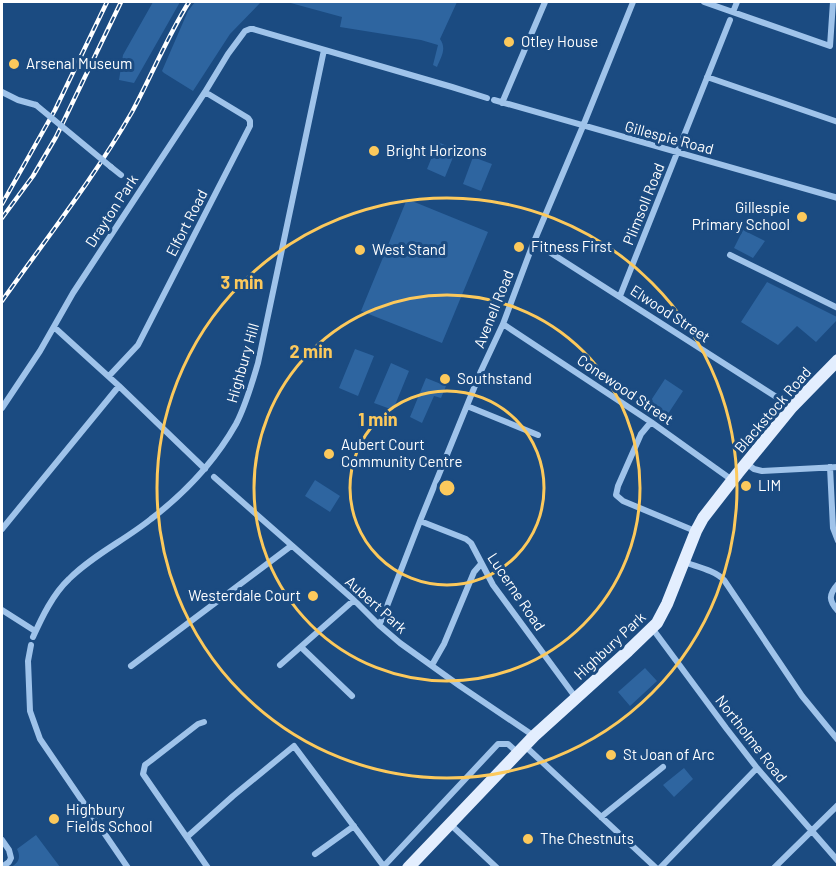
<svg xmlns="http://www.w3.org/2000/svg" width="839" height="869" font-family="Barlow,sans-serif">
  <rect width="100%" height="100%" fill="#1b4b81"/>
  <path fill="#2e65a0" d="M153,2H180L134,83L119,80L123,55Z
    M195,2H261L230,34L193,91L164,73L162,71L188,11Z
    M287,2H457L440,39C447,49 441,57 437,67L433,65L438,45L421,40L340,27L342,17Z
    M438,142L456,150L445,177L427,169Z
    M473,157L492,164L481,191L463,184Z
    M407,199L488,232L442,343L361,311Z
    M743,230L765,241L753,258L734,248Z
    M767,282L837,317V320L816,342L797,326L778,345L741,322Z
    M355,349L374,356L358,396L339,388Z
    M391,363L409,371L393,410L374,403Z
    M426,378L446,386L441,398L434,396L422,423L410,417Z
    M665,379L683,391L664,420L646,408Z
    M315,480L340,496L330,512L305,496Z
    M645,668L657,681L630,706L618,692Z
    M684,768L693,779L674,797L663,785Z
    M36,835L60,867H11C19,863 21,857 17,849Z"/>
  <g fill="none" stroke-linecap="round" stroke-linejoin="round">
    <path stroke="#9fc3ea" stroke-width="6" d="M704,2L830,46L833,2
      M733,12L737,2
      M707,77L838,122
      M2,92L18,100L36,105
      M494,100L838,198
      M502,103L545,2
      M111,167L121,175
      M533,244L540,246L792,407
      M730,255L838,308
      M620,296L730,20
      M503,324L651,422L732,480
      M54,327L119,386L205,469
      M109,376L138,345L250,126V121L248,118L205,92
      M467,406L538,435
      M2,408L40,351L73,293L205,92L228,54L245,31L250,29H253L452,87L487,98
      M651,422L641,434L618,486L616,495L623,501L695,531
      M746,463L754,469L762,471L838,467
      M830,467L833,528L838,541
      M214,477L354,600L379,625L400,643L460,686L534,736
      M420,521L466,539L471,543L493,585L576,698
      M2,529L119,386
      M684,562C697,567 714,570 724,580L802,696L838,740
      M838,584C828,595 829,601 838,611
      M2,610L35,631
      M379,625L382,619L420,521L481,371L503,324L533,244L583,126L633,2
      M652,628L726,728L757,768L838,861
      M33,637C42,617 53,594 69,579C93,555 125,540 151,519C185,493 215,461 236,424C246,405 252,383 258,363L324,50
      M31,645L28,661L30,711L40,739L128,868
      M301,647L352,696
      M280,665L354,600
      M432,665L444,644L474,572L481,564
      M131,666L291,546
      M204,722L198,724L149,762L145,765L143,774L208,868
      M525,746L656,868
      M601,817L663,767
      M450,824L497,868
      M187,837L233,796L294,746L385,868
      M2,840L9,850L11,858L9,862L2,867
      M315,854L354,826
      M384,866L498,744H508L518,753
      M660,868L757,768
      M774,868L838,805"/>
    <path stroke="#e3eefe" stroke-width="12" d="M408,868L534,736L628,651L657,623L667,604L696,531L703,518L738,473L792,407L838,360"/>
    <defs>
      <path id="rail" d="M2,204L55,110L107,2
        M2,218L33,176L56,137L121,2
        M2,301C46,239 94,178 132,112C152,75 167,37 189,2"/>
    </defs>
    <use href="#rail" stroke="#fff" stroke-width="4.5"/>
    <use href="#rail" stroke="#1b4b81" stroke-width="2" stroke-dasharray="7" stroke-linecap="butt"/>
    <path stroke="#9fc3ea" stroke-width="6" d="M36,105L111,167"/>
  </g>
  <g fill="none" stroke="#fcc95c" stroke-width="3">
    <circle cx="447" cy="488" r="97"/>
    <circle cx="447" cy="488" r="193"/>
    <circle cx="447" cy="488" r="290"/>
  </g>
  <g fill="#fcc95c" stroke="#1b4b81" stroke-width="2">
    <circle cx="509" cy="42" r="6"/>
    <circle cx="14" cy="64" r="6"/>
    <circle cx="374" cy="151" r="6"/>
    <circle cx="802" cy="217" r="6"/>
    <circle cx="519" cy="247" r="6"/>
    <circle cx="360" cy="250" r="6"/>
    <circle cx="445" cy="379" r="6"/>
    <circle cx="329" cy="454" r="6"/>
    <circle cx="746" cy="486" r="6"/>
    <circle cx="313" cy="596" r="6"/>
    <circle cx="611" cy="755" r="6"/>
    <circle cx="54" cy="819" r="6"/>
    <circle cx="528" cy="839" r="6"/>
  </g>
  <g text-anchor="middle" stroke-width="6" stroke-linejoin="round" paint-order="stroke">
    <g font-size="15" fill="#fff" stroke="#1b4b81" text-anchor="start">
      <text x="521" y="47">Otley House</text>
      <text x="26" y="69">Arsenal Museum</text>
      <text x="386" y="156">Bright Horizons</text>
      <text x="790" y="213" text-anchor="end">Gillespie<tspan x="790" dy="17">Primary School</tspan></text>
      <text x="531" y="252">Fitness First</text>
      <text x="372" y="255">West Stand</text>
      <text x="457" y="384">Southstand</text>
      <text x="341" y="450">Aubert Court<tspan x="341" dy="17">Community Centre</tspan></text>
      <text x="758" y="491">LIM</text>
      <text x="301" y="601" text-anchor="end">Westerdale Court</text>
      <text x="623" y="760">St Joan of Arc</text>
      <text x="66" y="815">Highbury<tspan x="66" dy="17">Fields School</tspan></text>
      <text x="540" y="844">The Chestnuts</text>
    </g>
    <g font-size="15" fill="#fff" stroke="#1b4b81">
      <text transform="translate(669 138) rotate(15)" y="5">Gillespie Road</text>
      <text transform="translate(644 204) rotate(-68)" y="5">Plimsoll Road</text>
      <text transform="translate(112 211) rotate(-57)" y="5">Drayton Park</text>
      <text transform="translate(187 223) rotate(-63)" y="5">Elfort Road</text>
      <text transform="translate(494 309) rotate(-68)" y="5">Avenell Road</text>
      <text transform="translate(670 314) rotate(33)" y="5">Elwood Street</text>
      <text transform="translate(243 363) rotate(-74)" y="5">Highbury Hill</text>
      <text transform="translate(625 390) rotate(34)" y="5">Conewood Street</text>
      <text transform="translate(773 410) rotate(-49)" y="5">Blackstock Road</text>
      <text transform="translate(516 592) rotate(56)" y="5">Lucerne Road</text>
      <text transform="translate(376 605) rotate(42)" y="5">Aubert Park</text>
      <text transform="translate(610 646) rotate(-43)" y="5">Highbury Park</text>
      <text transform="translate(751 739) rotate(52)" y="5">Northolme Road</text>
    </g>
  </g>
  <circle cx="447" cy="488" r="9" fill="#fcc95c" stroke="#1b4b81" stroke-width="3"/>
  <g font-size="18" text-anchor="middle" font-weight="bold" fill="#fcc95c" stroke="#1b4b81" stroke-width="6" stroke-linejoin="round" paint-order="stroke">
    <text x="242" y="289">3 min</text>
    <text x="311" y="358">2 min</text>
    <text x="378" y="426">1 min</text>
  </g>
  <rect width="839" height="869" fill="none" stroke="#ffffff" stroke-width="6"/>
</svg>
